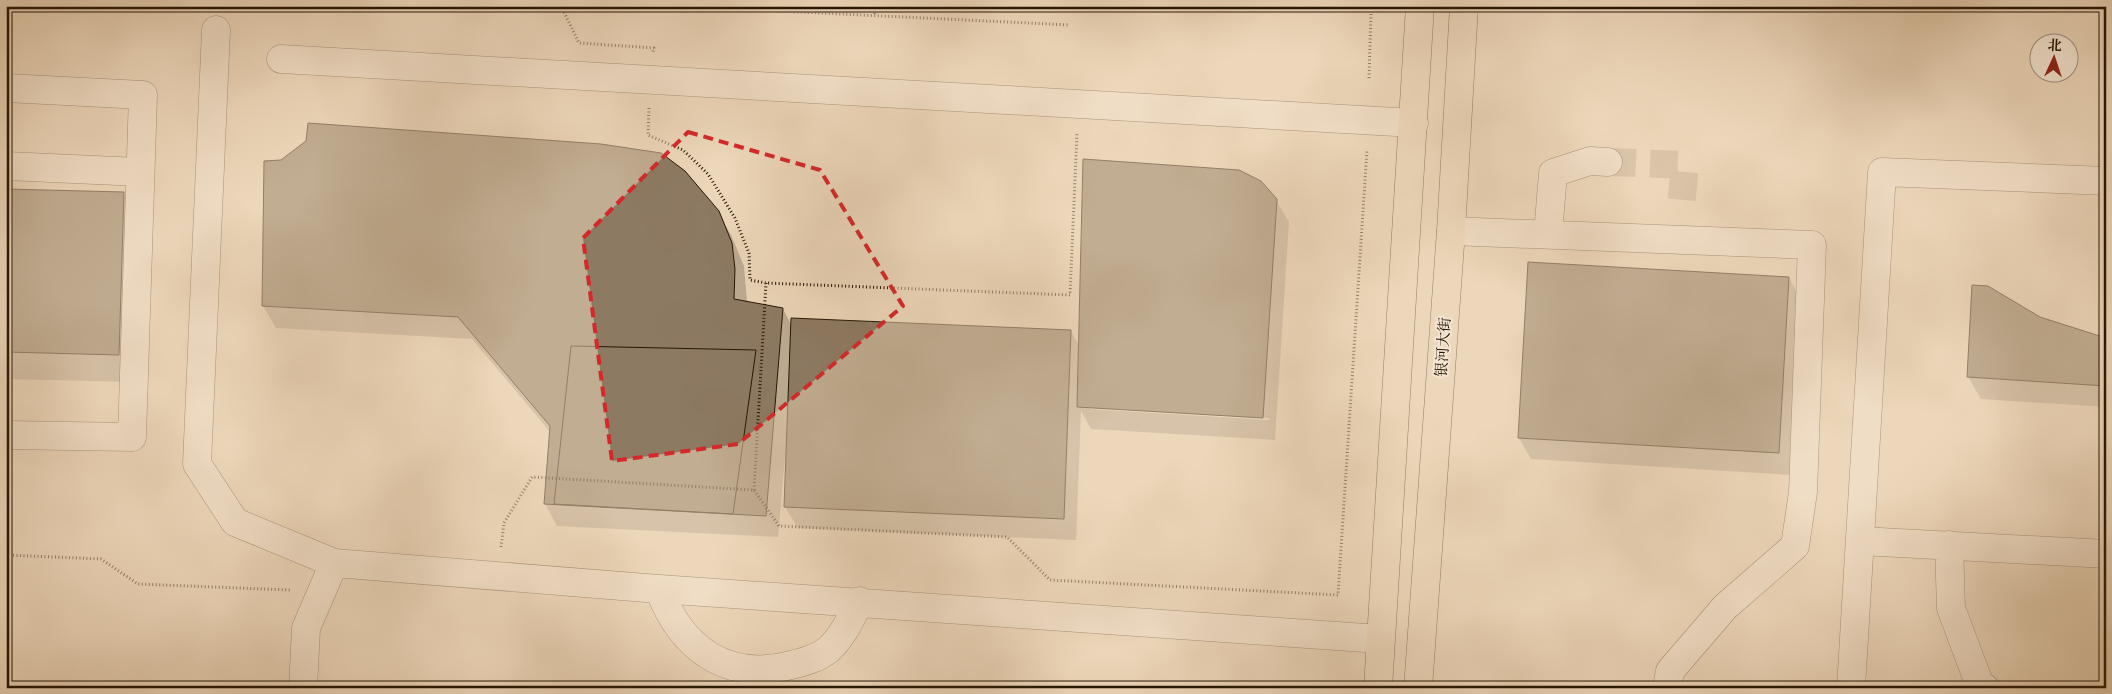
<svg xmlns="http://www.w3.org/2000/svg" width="2112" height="694" font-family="Vollkorn,'Noto Serif SC',serif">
  <rect width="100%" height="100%" fill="#edd7ba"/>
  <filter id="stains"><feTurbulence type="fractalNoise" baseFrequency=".004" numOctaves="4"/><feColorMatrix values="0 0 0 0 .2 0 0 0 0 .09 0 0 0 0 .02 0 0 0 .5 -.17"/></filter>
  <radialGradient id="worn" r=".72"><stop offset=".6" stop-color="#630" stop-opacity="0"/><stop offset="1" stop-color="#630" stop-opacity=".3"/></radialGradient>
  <path fill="#0003" fill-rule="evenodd" d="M6,190L123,193L139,220L134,382L6,379Z
    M1276,200L1289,222L1275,440L1091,429L1081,411L1076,540L798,528L785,507L787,457H785L778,537L557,526L545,504L551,433L472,339L276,328L263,306L718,212L731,235L744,266L747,302L783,309L792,326L1071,331L1080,347ZM1089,407L1269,418V420L1089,409Z
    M1789,278L1801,300L1791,475L1531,459L1519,438Z
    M2040,319L2106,340V407L1981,399L1968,377Z"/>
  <path fill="#8d7a63" stroke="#251505" d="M308,123L601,144L661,153L685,171L719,211L732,243L735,269L734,299L783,308L766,516L544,504L550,426L458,317L262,306L264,161L281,160L306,141Z
    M1083,159L1239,170L1261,181L1277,199L1263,418L1077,407Z
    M6,189L124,192L119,355L6,352Z
    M1528,262L1789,277L1779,453L1518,438Z
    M1972,285L1988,286L2040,317L2106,338V386L1967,377Z
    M791,318L1071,330L1064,519L784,507Z
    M571,346L756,350L733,514L554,504Z
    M345,684L410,688H344Z"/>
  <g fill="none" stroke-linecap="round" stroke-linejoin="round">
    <path stroke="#c5b096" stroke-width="28" stroke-dasharray="28 14" stroke-linecap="butt" d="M1608,162L1685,165L1681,207"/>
    <defs>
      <path id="minor" d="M216,30L197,464L235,522L334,563
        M281,59L1414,123
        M6,88L143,95L132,437L6,435
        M6,166L140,172
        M1451,231L1812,245L1803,492L1795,546L1725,607L1670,671L1667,688
        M1548,234L1553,173L1590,161L1608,162
        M1861,541L2106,554
        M1949,545L1951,608L1979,683L1985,688
        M659,589C681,648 726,682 791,665C804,662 819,658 829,649C843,636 851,618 860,601
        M303,688L306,628L334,563L659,589L1380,639
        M1851,688L1882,172L2106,181"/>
      <path id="major" d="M1378,688L1420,6
        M1418,688L1451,231L1464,6"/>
    </defs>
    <use href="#minor" stroke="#574632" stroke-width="29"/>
    <use href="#major" stroke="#251505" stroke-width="29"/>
    <path stroke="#251505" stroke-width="3" stroke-dasharray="1 2.5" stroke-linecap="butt" d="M561,6L579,43L654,48L653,52
      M675,6L1070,25
      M874,6L875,16
      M1369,78L1371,12
      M649,108L648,135L683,150L708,174L735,218L749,253L750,280L766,283L1070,295L1077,133
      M754,490L766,283
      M501,547L504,523L532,477L754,490L779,526L1007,537L1050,580L1338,595L1367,150
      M6,555L101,559L138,584L290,590"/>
    <use href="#minor" stroke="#f3e5d2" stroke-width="28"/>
    <use href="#major" stroke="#edd7ba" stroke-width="28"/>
  </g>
  <path d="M0 0H2112V694H0ZM688,132L820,170L903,306L738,444L612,461L583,238Z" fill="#edd7ba" fill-opacity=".55" fill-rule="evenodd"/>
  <path fill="none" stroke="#d62828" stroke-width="4" stroke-dasharray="10 6" stroke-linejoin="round" d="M688,132L820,170L903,306L738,444L612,461L583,238Z"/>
  <g text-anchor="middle" stroke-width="4" stroke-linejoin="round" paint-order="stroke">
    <g font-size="15" fill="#251505" stroke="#f3e5d2">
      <text transform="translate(1443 347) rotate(-86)" y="5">银河大街</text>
    </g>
  </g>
  <rect width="2112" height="694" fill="none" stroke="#edd7ba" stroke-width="25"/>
  <rect x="8" y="8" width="2097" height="679" fill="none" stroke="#251505" stroke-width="2.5"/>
  <rect x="12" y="12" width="2087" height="669" fill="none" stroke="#251505"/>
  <g transform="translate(2054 58) rotate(3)"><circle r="24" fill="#f3e5d2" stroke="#a19280"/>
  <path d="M0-4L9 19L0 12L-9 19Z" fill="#8f2418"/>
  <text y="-8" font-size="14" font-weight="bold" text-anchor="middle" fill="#251505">北</text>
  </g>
  <rect width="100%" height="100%" filter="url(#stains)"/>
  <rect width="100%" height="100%" fill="url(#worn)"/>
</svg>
